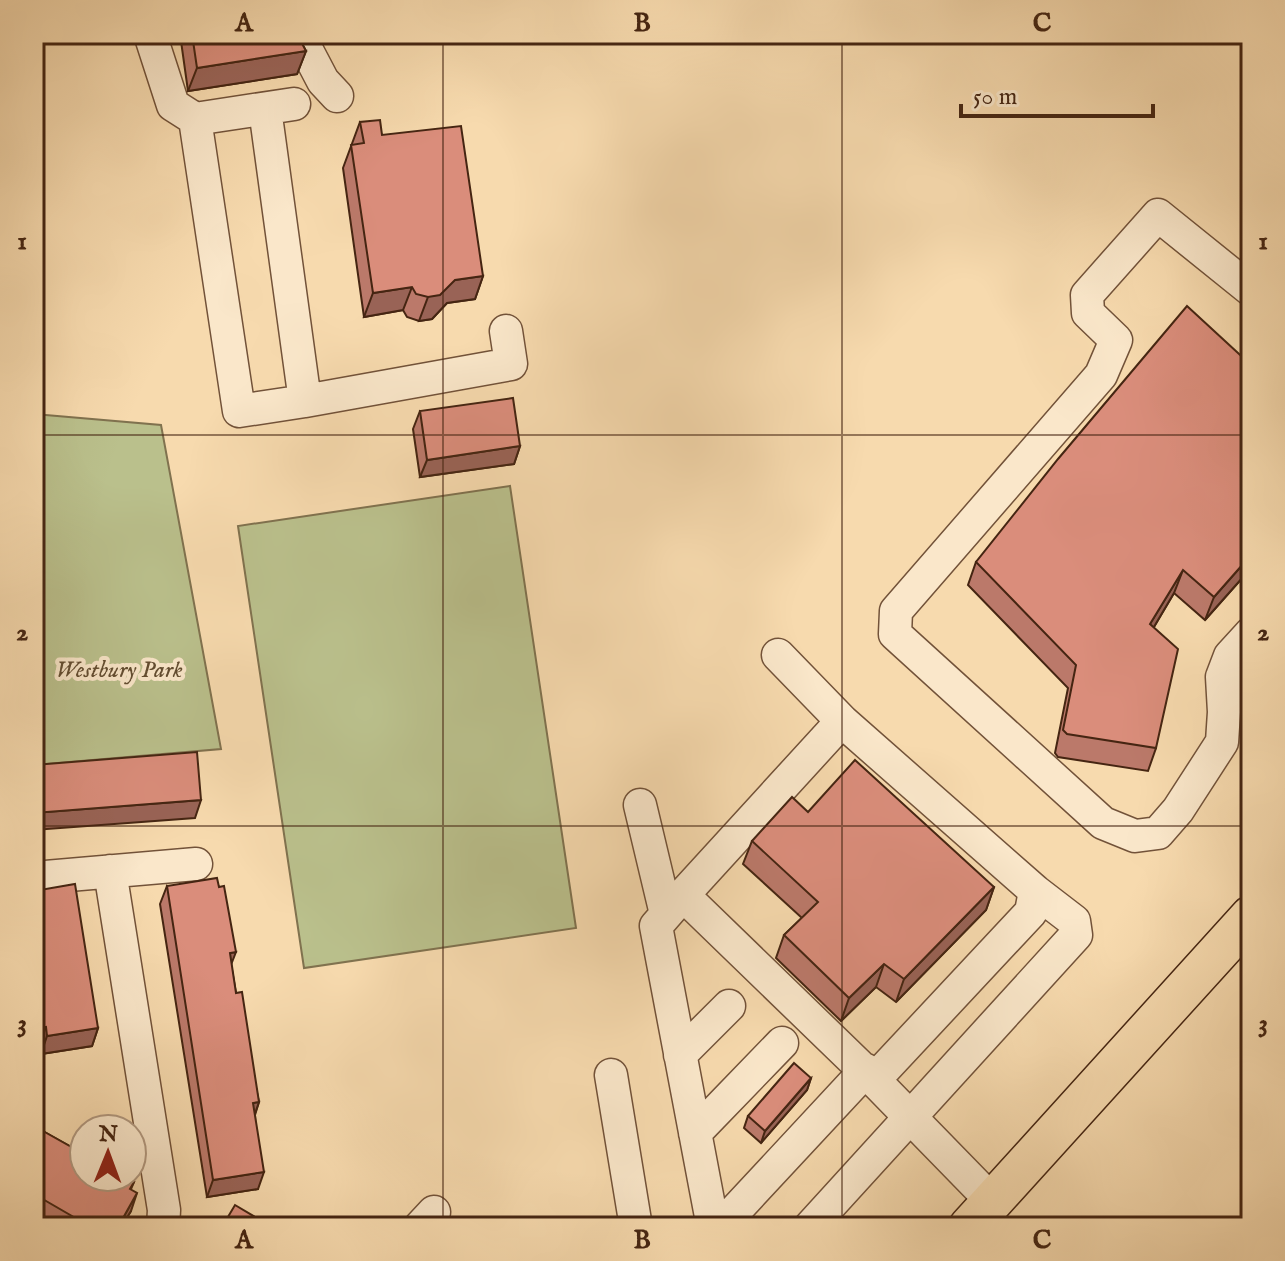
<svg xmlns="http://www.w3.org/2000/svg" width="1285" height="1261" font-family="'IM FELL English',serif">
  <rect width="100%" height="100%" fill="#f7daae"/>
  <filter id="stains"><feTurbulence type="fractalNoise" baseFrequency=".0025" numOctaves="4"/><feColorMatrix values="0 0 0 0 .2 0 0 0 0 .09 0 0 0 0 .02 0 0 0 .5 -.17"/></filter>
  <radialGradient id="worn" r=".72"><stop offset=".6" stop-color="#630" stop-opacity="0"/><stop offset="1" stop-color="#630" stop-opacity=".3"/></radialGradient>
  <path fill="#bac08c" stroke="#80724f" stroke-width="2" d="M34,414L161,425L221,749L34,765Z
    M510,486L576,928L304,968L238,526Z"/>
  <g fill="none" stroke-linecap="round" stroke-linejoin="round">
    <defs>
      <path id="minor" d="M150,34L173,105L195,119L239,411L305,401L265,109
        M301,39L323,81L337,96
        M195,119L294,104
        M1251,290L1158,215L1087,295L1088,313L1116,340L1101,375L896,611L895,634L1103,823L1135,836L1158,833L1178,810L1222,742L1224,712L1222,677L1230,656L1251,633
        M305,401L511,364L506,331
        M778,655L842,721
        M1222,677L1251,700
        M640,805L666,914
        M110,871L164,1210L163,1227
        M34,878L196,864
        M683,895L656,926L713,1227
        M680,1055L729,1006
        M611,1075L636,1227
        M874,1080L683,895L842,721L1035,891L1031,912L874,1080L992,1201
        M695,1133L782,1043
        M420,1227L434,1212
        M720,1227L866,1070
        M810,1227L1076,935L1074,921L1035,891"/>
      <path id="major" d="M969,1227L1251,916"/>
    </defs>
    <use href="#minor" stroke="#725239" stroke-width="35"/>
    <use href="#major" stroke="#452512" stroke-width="43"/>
    <use href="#minor" stroke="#fae7ca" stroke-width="32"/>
    <use href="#major" stroke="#f7daae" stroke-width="40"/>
  </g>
  <path fill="#bb796a" stroke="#452512" stroke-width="2" d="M180,34H297L306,51L297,74L188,91Z
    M360,122L382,135L483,276L475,299L447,303L432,319L419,321L407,317L403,310L364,317L343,168Z
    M1251,365V568L1205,620L1174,593L1154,627L1156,748L1148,771L1058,757L1055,753L1068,688L968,585L976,562Z
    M420,411L520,446L514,464L420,477L413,429Z
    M808,812L994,887L986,910L896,1002L876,987L841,1021L776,958L784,935L802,918L743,864L752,841Z
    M167,886L231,964L236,993L259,1102L255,1115L258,1189L207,1197L160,904Z
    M34,891L98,1028L92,1046L41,1054L39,1045L34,1046Z
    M811,1078L807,1090L761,1143L744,1128L748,1116Z
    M34,1126L82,1153L80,1158L84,1177L134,1182L131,1189V1211L121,1227H53L34,1216Z"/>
  <path fill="#996356" stroke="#452512" stroke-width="2" d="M306,51L297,74L188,91L197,68Z
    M483,276L475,299L447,303L432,319L419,321L428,297L455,280Z
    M412,287L403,310L364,317L373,293Z
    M520,446L514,464L420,477L427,460Z
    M1251,555V568L1205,620L1214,597Z
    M1183,570L1174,593L1142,647L1150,624Z
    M201,800L195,818L34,830V813Z
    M994,887L986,910L896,1002L904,979Z
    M236,952L229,970L230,953Z
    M884,964L876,987L841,1021L849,998Z
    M46,1027L39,1045L34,1046L40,1028Z
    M98,1028L92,1046L41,1054L47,1036Z
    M811,1078L807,1090L761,1143L765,1131Z
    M259,1102L253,1119V1103Z
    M264,1172L258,1189L207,1197L213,1180Z
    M137,1193L131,1211L121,1227H118Z"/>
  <path fill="#da8d7b" stroke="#452512" stroke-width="2" d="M192,34H297L306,51L197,68Z
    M380,120L382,135L461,126L483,276L455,280L440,295L428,297L416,294L412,287L373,293L351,145L364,143L360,122Z
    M1187,306L1251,365V555L1214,597L1183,570L1150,624L1178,649L1156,748L1067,734L1063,730L1076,665L976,562L1058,459Z
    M513,398L520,446L427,460L420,411Z
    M197,752L201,800L34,813V765Z
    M855,760L994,887L904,979L884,964L849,998L784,935L818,902L752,841L792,797L808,812Z
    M217,878L219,887L224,886L236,952L230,953L236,993L242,992L259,1102L253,1103L264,1172L213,1180L167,886Z
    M75,884L98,1028L47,1036L46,1027L40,1028L34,992V891Z
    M794,1063L811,1078L765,1131L748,1116Z
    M34,1126L82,1153L79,1158L84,1161V1177H124L134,1182L130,1189L137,1193L118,1227H91L34,1194Z
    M235,1205L272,1227H222Z"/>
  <path fill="none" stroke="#452512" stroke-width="2" stroke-opacity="0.55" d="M443,34V1227M842,34V1227M34,435H1251M34,826H1251"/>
  <g text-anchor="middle" stroke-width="8" stroke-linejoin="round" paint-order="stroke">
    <g font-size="24" font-style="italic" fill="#624c30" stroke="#fae7ca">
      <text x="119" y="677">Westbury Park</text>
    </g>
  </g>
  <rect width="1285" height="1261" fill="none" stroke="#f7daae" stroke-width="88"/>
  <g transform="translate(108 1153) rotate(1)"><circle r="38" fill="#fae7ca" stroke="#b29980" stroke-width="2"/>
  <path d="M0-6L14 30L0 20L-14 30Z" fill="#8f2418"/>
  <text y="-12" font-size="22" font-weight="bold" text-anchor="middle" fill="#452512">N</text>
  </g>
  <path d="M961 104v12h192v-12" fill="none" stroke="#452512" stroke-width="4"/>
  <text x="973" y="104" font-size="24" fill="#452512" stroke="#fae7ca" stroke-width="6" paint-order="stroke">50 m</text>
  <rect x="44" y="44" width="1197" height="1173" fill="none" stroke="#452512" stroke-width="3"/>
  <g font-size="26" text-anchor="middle" font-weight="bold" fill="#452512">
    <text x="244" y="31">A</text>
    <text x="642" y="31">B</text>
    <text x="1042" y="31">C</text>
    <text x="22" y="249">1</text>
    <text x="1263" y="249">1</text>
    <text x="22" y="640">2</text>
    <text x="1263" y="640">2</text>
    <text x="22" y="1031">3</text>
    <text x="1263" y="1031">3</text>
    <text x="244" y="1248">A</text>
    <text x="642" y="1248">B</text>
    <text x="1042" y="1248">C</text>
  </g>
  <rect width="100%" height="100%" filter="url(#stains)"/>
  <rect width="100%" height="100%" fill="url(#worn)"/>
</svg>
